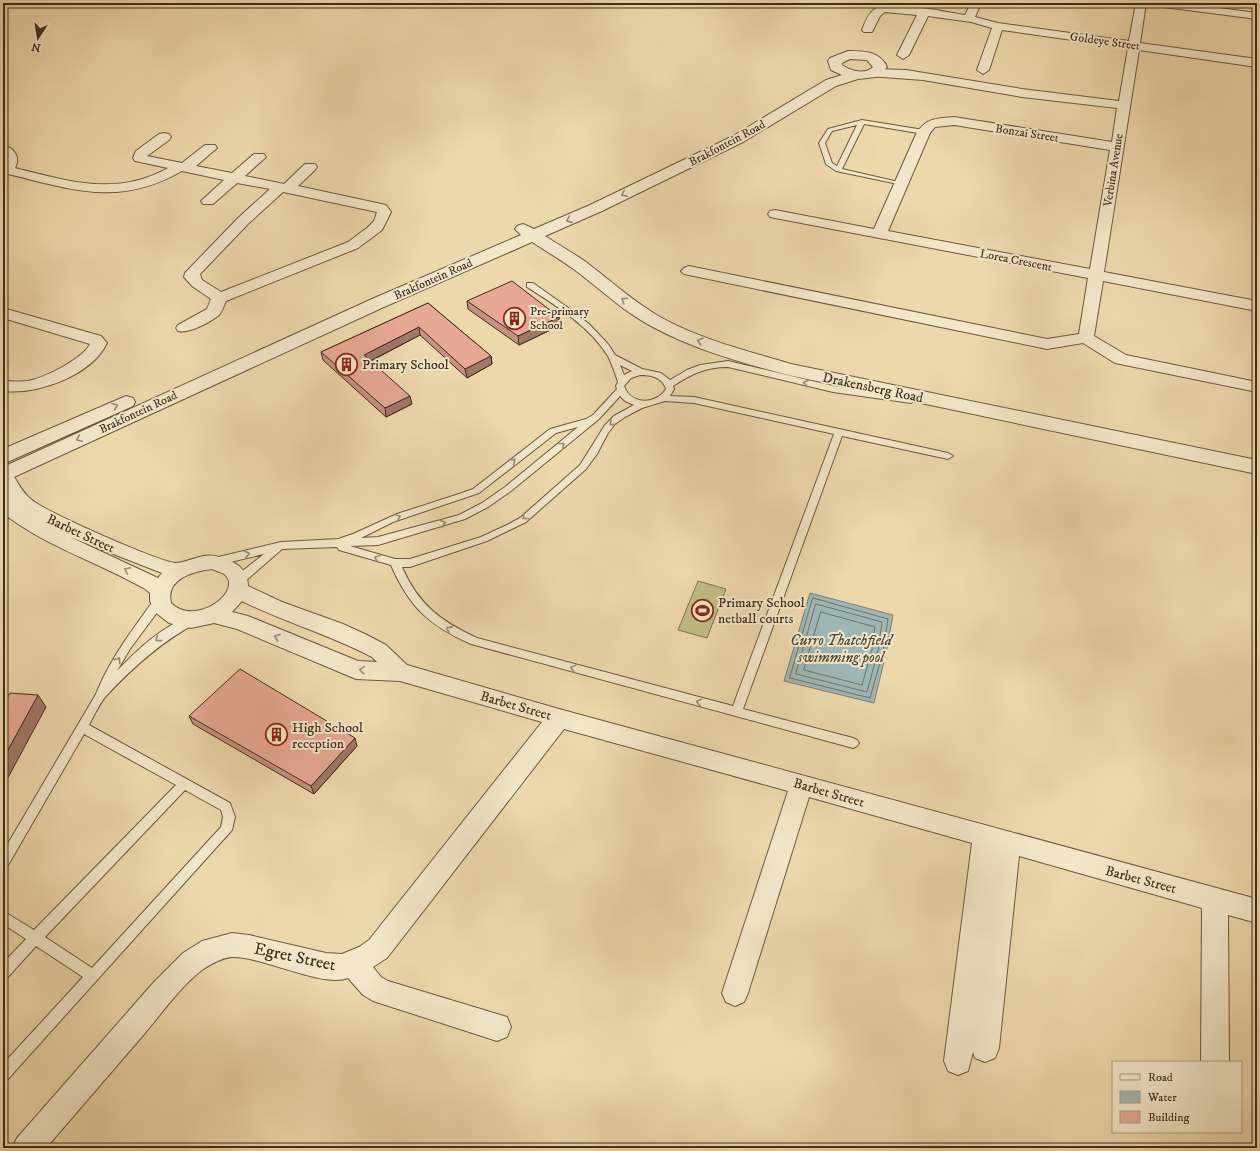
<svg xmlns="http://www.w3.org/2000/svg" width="1260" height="1151" font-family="'IM FELL DW Pica',serif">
  <rect width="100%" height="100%" fill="#edd8ac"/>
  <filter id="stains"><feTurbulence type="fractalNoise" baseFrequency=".005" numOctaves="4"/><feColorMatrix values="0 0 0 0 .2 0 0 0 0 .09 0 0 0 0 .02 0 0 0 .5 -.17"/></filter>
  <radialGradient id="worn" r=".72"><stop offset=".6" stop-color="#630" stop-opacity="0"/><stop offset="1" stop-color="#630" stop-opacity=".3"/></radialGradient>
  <path fill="#bebd85" stroke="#7f7550" d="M698,581L726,589L707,638L678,630Z"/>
  <path fill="#9eb7b5" stroke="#788077" d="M810,593L893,615L886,653L874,703L784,681Z"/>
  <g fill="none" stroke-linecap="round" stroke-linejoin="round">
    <path stroke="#6f7268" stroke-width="1" d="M813,598L888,619L883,652L870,698L790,678Z
      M816,604L882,622L878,651L867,692L796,674Z
      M821,612L875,627L872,650L862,685L804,670Z"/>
    <defs>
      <path id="service" d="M862,120L924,130L927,132L924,134L864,124L842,169L903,183V185L836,171L826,164L819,143L828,129ZM857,125L837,166L832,163L825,143L832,131Z
        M527,283H533L567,307L589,324L608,344L615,355L642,369L661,373L670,380L687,370L700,365L728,361L833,386L914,398L915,400L911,403L833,392L728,367C706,367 691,374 673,386L674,389L670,396L694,397L948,453L953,456L948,459L842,436L743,709L853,738L857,740L859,743L857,746L853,748L471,644C430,626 409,607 391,565L339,550L337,547L282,549L243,583L239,584L234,580L235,577L264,554L213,566L210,565L208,562L210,559L281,542L339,539L341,538L353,534L397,514L462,493L473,489L550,429L586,419L593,415L617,389L616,386L618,382C615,373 612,364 608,356C589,326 557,306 527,287ZM620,365L632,371L624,375ZM640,375C651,375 662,377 666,389C656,405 631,405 624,386L631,378ZM620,396L625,401L634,405L614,416L605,425L580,465L520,518L507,525L481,537L410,559H395L350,546L378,545L465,519L488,507L511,491L599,419ZM665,401L694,403L834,434L733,706L477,638C440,621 418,604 402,567H410L487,541L526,522L586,469L597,454L608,433L615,424L625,417L642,408ZM578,427L505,487L482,503L459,515L378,537L361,538L393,522L479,493L556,433Z
        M160,596L164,597L165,600L164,603L130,649L117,671C137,650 163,625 192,616L196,617L197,620L196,623C161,642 133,667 106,696C99,704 94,716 89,725L230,803L235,817L232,830L8,1079L3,1081V1064L83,977L36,946L8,977L3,978V963L26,939L3,924V911L34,930L176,785L84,734L7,867L3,869V852L96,694C110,658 134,628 156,597ZM185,790L221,810L223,817L221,827L92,968L45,937Z"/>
      <path id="minor" d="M971,3H981L975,17L998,23L1129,41L1136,3H1146L1140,43L1257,59V67L1139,50L1104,272L1257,301V311L1103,281L1094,336L1126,355L1257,382V392L1115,363L1083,343L1047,349L684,274L681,271L684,268L689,266L1047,339L1079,334L1088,278L775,218L770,217L768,214L770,211L775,210L874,229L917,132C928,117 937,119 954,117L1112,142L1117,108L1022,97L923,80L869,76L867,73L873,69L906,70L1022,89L1119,101L1128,48L1002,30L989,70L983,74L977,70L992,28L971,22L928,16L909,55L903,59L897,55L917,15L885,12L880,16L872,32H864L862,30C865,23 868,13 875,9C889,0 946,12 965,15ZM954,125L1110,150L1090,269L888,231L930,133L935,127Z
        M1151,3H1182L1257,13V19L1156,6Z
        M164,133L169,134L171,137L169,140L147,156L182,163L205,145H215L217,148L196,166L232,173L254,154H264L266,157L245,176L284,184L305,164H315L317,167L315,170L298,186L386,205L391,212L382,230L358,248L226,301C224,305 222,312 219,315C211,322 188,334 178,331L176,328L178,325L207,309L211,299L192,286L184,277L185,273L238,218L270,189L237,183L213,204H203L201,201L224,180L182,171C119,207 74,190 8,174L3,176V145C14,148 21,157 15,168C68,181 116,197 168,168L135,161L133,158L136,151L159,134ZM283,192L377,212L374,221L367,228L348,242L221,292L202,280L200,274L248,224Z
        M3,308L101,336L107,343C91,376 37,395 3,391V381C11,381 20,382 28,381C44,378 83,359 90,344L3,318Z
        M3,466L9,468C16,479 21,492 32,500C46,512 163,564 177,563C192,561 204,552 219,557C234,561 248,568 248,586L282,602L343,624L367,635L386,645L407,665L559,709L1257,899V923L1228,915L1229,1062H1201L1202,908L1019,856L999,1048L995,1058L985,1062L975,1058L973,1052L968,1071L958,1075L948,1071L944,1061L972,843L809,797L748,993L744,1002L735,1006L726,1002L722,993L788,791L564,729L387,958L373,967L381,977L388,981L507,1017L511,1027L507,1037L497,1041L373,1001L363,995L348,978C322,988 262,956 232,957C221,958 211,964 202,970C181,986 162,1013 145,1033C112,1071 79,1110 46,1148H12L17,1138L154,982L183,953L202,941L232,933L249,935L326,953L342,954L359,947L369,940L542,722L400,681L356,679L237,629L214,623L191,628L169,623L156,613L150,601V593L145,589C98,562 46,547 3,513V496L8,498L3,490ZM70,537L162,573L158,578ZM212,569C215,571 221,572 224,574C245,590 196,628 171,603C165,579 194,571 212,569ZM242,601C284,622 330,635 372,657L377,662L358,661L248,616L232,612Z"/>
      <path id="tertiary" d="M848,51C863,51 880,51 887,67L881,74L876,77L858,79L836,86L743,142L602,211L545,236C559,245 573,253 586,262C611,281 635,303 662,318C702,340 748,351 791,364L1257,460V474L788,375C742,363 693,349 651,326C623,311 600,289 575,270C561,260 546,251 532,242L384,307L3,482V467L372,299L521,235L515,229L517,226L523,224L534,229L590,205L733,136L826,80L842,75L831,70L828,61L830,58ZM850,59L867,60L873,67C865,75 851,71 842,65V63Z
        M126,396L133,398L135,402L133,406L3,464V449Z"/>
    </defs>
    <use href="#service" stroke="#6b583f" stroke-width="2"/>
    <use href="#minor" stroke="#6b583f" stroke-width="2"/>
    <use href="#tertiary" stroke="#6b583f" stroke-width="2"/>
    <use href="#service" fill="#f3e6c9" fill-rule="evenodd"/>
    <use href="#minor" fill="#f3e6c9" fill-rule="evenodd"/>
    <use href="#tertiary" fill="#f3e6c9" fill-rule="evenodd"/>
  </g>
  <path fill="#c79080" stroke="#402d1b" d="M467,301L559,317V326L519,345L468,309Z
    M428,303L491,356L492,364L467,378L420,335L371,361L412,404L386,417L323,360L321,352Z
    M189,716L357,746L314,794L193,724Z"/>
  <path fill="#a27668" stroke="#402d1b" d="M559,317V326L519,345L518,336Z
    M419,327L420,335L366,363L364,355Z
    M491,356L492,364L467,378L465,369Z
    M410,396L412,404L386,417L385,408Z
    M38,695L46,707L3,787V759Z
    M355,738L357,746L314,794L311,786Z"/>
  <path fill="#e7a895" stroke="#402d1b" d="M512,281L559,317L518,336L467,301Z
    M428,303L491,356L465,369L419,327L364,355L410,396L385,408L321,352Z
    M240,669L355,738L311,786L189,716Z
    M10,693L38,695L3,759V705Z"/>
  <defs><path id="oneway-chevron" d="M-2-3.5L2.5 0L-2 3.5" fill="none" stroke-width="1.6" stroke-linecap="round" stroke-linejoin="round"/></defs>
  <g stroke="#9a8a72">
    <use href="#oneway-chevron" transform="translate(624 194) rotate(154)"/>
    <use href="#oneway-chevron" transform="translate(569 220) rotate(156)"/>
    <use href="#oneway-chevron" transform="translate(624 300) rotate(-146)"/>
    <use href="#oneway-chevron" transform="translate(700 341) rotate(-162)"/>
    <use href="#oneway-chevron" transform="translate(806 383) rotate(-168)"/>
    <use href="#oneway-chevron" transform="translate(115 406) rotate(-22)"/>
    <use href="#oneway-chevron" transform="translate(612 423) rotate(136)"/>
    <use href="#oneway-chevron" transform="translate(79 439) rotate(155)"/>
    <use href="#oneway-chevron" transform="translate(562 445) rotate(-39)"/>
    <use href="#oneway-chevron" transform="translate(513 461) rotate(-40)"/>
    <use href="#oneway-chevron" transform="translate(398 517) rotate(-20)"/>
    <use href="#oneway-chevron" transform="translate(525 517) rotate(142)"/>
    <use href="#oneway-chevron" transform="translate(443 523) rotate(-18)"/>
    <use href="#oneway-chevron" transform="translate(247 554) rotate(-13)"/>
    <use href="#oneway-chevron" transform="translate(377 558) rotate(-161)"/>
    <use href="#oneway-chevron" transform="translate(127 570) rotate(-155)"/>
    <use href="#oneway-chevron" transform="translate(449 629) rotate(-151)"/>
    <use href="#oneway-chevron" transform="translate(277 637) rotate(-157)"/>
    <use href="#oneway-chevron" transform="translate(158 639) rotate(143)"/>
    <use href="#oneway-chevron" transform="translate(118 660) rotate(-56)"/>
    <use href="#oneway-chevron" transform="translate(573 668) rotate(-165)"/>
    <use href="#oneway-chevron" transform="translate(362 670) rotate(-175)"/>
    <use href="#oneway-chevron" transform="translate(699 702) rotate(-165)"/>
  </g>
  <defs>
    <symbol id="building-ring" viewBox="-11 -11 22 22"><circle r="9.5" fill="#f3e6c9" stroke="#8f2418" stroke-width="1.5"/><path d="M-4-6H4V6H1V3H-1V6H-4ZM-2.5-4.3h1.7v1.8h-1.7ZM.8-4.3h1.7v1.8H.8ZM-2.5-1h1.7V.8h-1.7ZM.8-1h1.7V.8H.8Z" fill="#8f2418"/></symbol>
    <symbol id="stadium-ring" viewBox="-11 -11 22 22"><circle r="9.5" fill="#f3e6c9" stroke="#8f2418" stroke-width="1.5"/><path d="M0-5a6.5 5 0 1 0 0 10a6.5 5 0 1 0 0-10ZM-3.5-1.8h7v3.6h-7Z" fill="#8f2418"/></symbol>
  </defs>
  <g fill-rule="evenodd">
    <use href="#building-ring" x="502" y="306" width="25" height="25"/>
    <use href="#building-ring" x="334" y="352" width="25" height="25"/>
    <use href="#stadium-ring" x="690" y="598" width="25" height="25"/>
    <use href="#building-ring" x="264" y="722" width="25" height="25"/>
  </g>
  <g text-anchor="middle" stroke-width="4" stroke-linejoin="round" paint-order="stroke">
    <g font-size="12" fill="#402d1b" stroke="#f3e6c9">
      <text transform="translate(1105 41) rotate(8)" y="4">Goldeye Street</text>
      <text transform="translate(1027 133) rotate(9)" y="4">Bonzai Street</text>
      <text transform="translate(727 143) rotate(-28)" y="4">Brakfontein Road</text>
      <text transform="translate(1113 170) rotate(-81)" y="4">Verbina Avenue</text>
      <text transform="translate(1016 260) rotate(11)" y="4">Lorea Crescent</text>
      <text transform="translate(433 279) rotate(-24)" y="4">Brakfontein Road</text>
      <text transform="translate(138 412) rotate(-25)" y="4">Brakfontein Road</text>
    </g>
    <g font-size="12" fill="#402d1b" stroke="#f3e6c9" text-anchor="start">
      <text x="530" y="315">Pre-primary<tspan x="530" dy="14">School</tspan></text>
    </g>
    <g font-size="14" fill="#402d1b" stroke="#f3e6c9" text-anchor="start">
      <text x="362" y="369">Primary School</text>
      <text x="718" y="607">Primary School<tspan x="718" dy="16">netball courts</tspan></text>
      <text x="292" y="732">High School<tspan x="292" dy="16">reception</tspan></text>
    </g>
    <g font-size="14" fill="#402d1b" stroke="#f3e6c9">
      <text transform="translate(873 387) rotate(12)" y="5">Drakensberg Road</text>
      <text transform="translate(81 533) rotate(25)" y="5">Barbet Street</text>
      <text transform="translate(516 705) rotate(16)" y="5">Barbet Street</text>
      <text transform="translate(829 792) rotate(16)" y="5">Barbet Street</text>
      <text transform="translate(1141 879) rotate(15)" y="5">Barbet Street</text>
    </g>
    <g font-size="15" font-style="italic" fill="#53493a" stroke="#f3e6c9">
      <text x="841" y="645">Curro Thatchfield<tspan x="841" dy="17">swimming pool</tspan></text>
    </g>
    <g font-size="17" fill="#402d1b" stroke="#f3e6c9">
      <text transform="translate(295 956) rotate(12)" y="6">Egret Street</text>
    </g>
  </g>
  <rect width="1260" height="1151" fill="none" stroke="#edd8ac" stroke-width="16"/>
  <rect x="4" y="4" width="1252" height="1143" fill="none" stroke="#402d1b" stroke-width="2"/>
  <rect x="8" y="8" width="1244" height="1135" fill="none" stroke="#402d1b"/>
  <rect x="1112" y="1061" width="130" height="72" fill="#f3e6c9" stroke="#ab9c83"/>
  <rect x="1120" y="1074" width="20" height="6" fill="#f3e6c9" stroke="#ab9c83"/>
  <text x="1148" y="1081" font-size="12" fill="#402d1b">Road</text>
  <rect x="1120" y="1091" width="20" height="12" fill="#9eb7b5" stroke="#ab9c83"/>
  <text x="1148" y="1101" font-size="12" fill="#402d1b">Water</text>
  <rect x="1120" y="1111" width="20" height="12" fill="#e7a895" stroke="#ab9c83"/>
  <text x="1148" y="1121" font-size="12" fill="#402d1b">Building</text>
  <g transform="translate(38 38) rotate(192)" stroke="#f3e6c9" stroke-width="3" paint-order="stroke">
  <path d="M0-3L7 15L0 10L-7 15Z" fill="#402d1b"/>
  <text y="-6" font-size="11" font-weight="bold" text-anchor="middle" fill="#402d1b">N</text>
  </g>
  <rect width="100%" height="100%" filter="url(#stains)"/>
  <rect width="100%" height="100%" fill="url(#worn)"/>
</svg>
